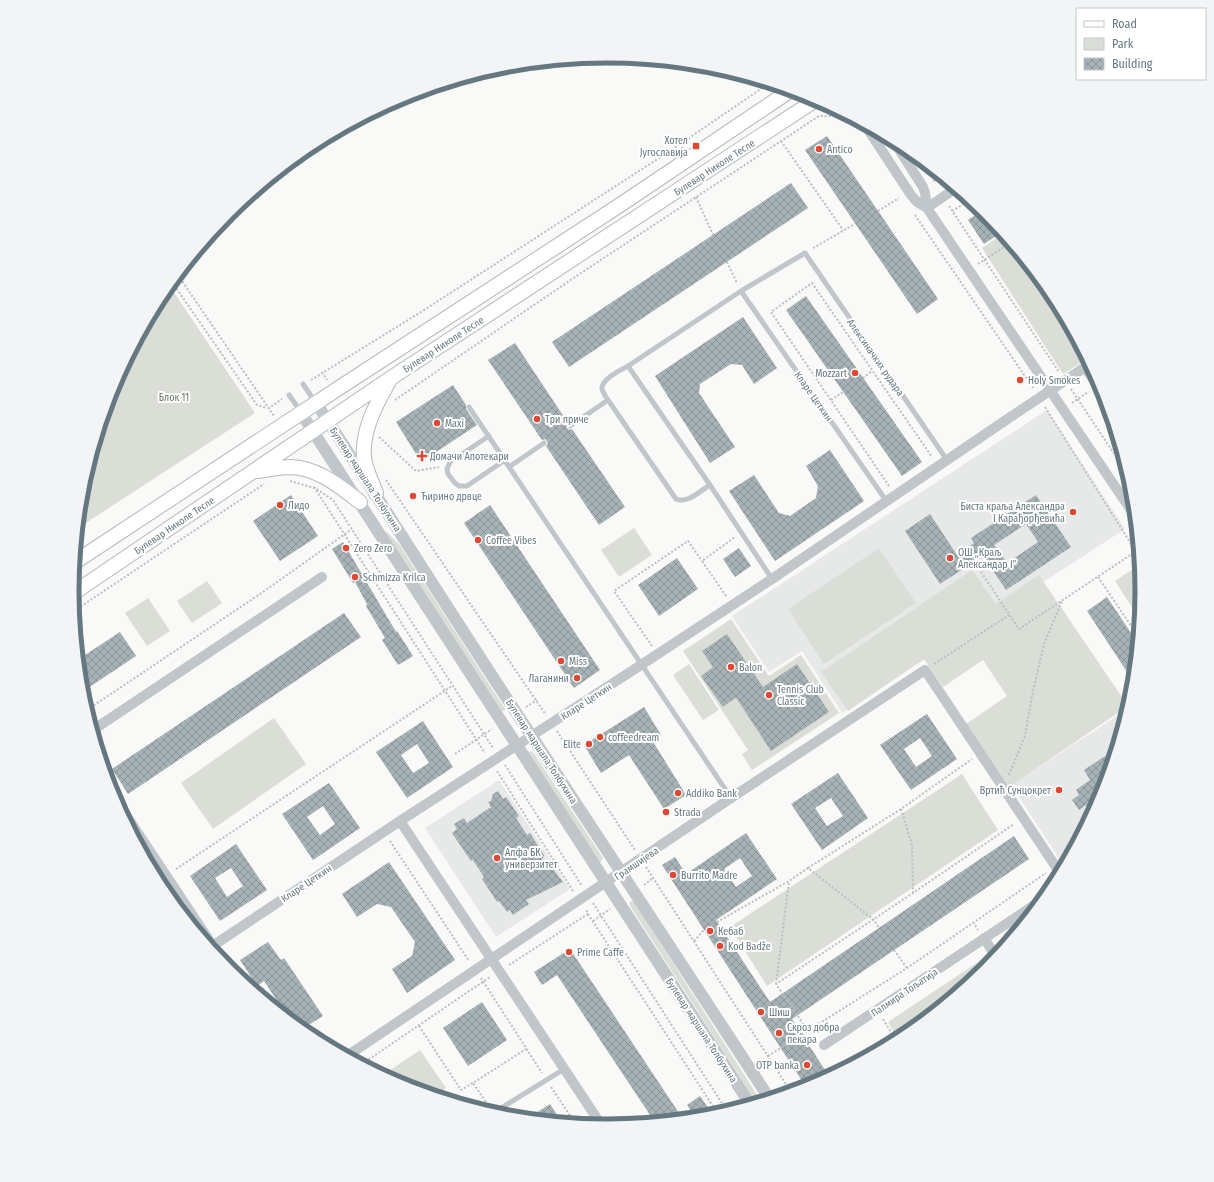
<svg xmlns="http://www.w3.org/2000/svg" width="1214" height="1182" font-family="'Fira Sans Condensed',sans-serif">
  <defs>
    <pattern id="building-cross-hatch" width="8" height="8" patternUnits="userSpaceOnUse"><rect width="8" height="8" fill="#a7b2b6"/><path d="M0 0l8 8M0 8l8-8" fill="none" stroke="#8c9699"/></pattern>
  </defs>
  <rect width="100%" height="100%" fill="#f9f9f7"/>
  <path fill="#e7e9e8" d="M1047,410L1125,529L842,713L802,651L769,672L732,616Z
    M1128,709L1101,796L1064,866L1011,785Z
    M499,780L570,889L496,937L425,828Z"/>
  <path fill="#daded6" d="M1003,234L1052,294L1087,359L1063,374L982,248Z
    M169,285L255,413L78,528L82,486L113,386L162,294Z
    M634,528L652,555L619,577L601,550Z
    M383,531L388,533L399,544L505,709L504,711H502Z
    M879,548L916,603L824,664L788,609Z
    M1133,569L1141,581L1142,591L1139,618L1115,581Z
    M972,570L996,604L1039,575L1128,706L1009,787L966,724L1007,696L983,660L943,687L924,659L848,711L821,672Z
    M207,581L222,603L192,623L177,601Z
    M148,598L170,631L147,646L125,613Z
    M731,619L769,676L801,655L839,713L752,770L742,754L748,750L683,651Z
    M689,664L719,710L703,720L673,675Z
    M274,718L306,764L213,829L181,783Z
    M529,751L533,752L603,858L601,862L599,861L528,753Z
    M962,774L998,830L767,986L730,927Z
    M630,901L634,902L761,1101L756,1102L630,906Z
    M981,960L986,968L985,969L904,1036L898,1039L888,1022Z
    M420,1050L446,1088L435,1095L402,1085L383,1075Z"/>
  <path fill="url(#building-cross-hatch)" fill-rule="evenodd" d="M827,136L938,299L917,314L805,150Z
    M791,183L808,208L569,367L552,342Z
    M983,210L1002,232L984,244L968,220Z
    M806,296L922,462L902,476L786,310Z
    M743,317L777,368L754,384L742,365L731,364L700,384L699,393L735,447L710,463L655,376Z
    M515,343L568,423L566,425L567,428L569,430L572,429L625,507L599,525L546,446L548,444L547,441L545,439L542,440L488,360Z
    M453,385L466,405V409L477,425L421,462L396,422Z
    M830,450L864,501L775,561L729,491L754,475L779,513L790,516L816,498L818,486L806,466Z
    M291,495L318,536L280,561L253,521Z
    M1036,495L1071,547L1006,590L983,556L940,584L905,531L930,514L957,555L974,543L971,538ZM1026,524L1038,542L1007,563L994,545Z
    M490,505L600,670L574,688L464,523Z
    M343,542L396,632L397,631L413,656L398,665L382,640L385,638L366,606L367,604L355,582L353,583L332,549Z
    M739,548L751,566L735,577L723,559Z
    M677,558L698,589L659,616L638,585Z
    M1107,597L1137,642L1133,681L1087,611Z
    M344,613L361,637L128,794L112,769Z
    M120,632L136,656L82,692L79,659Z
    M727,634L763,687L797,664L829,712L771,751L737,699L735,698L723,707L701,676L713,667L702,651Z
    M644,707L661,735L652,740L686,795L664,809L629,755L601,773L584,745Z
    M927,714L957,759L911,790L880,745ZM920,738L932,756L916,767L904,749Z
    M423,721L453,767L407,798L376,752ZM417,744L429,763L413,773L401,755Z
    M1105,756L1111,765L1101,796L1092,814L1086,805L1079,810L1072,800L1079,795L1076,790L1090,780L1084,770Z
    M838,773L868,818L822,850L791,804ZM831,798L843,816L827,826L815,808Z
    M329,783L360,828L313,860L282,814ZM323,806L335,824L320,835L307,817Z
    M498,791L503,799L506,797L519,816L516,818L527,835L530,833L544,855L541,862L553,869L563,882L526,900L529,904L513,915L510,910L507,912L499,901L497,902L482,879L484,877L473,860L471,861L452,833L457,829L454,824L464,818L467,823L491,807L488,802L491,801L493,794Z
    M746,833L777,879L716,920L770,1002L1014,836L1029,859L792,1019L827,1073L806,1087L662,865L675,857L686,874ZM740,858L752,876L736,887L724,869Z
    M236,844L267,890L220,921L190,876ZM231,868L243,886L227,897L215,878Z
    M389,862L455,960L407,993L392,969L412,956L415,942L391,907L377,904L357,917L342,894Z
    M268,942L281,960L284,958L323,1016L302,1029L270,1003L276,999L264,981L257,986L240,960Z
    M570,949L679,1113L669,1120L654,1121L557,975L542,985L534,972Z
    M482,1002L507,1040L468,1066L443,1028Z
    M700,1096L709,1109L713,1115L695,1117L687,1105Z
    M550,1104L562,1122L528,1118Z"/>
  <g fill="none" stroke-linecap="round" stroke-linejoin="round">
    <defs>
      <path id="secondary" d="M256,471C267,470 279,467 291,467C318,468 339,486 360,502
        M376,493C372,482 365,469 364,457C362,429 376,405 389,381
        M75,562L342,386L620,205L791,90
        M72,594L391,378L817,99"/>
    </defs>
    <use href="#secondary" stroke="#b3babd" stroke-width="16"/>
    <path stroke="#bbbfc1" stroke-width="2" stroke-dasharray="2 2" stroke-linecap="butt" d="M845,117L854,125
      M781,141L843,230
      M933,181L940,176
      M696,197L713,235
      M949,206L1059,372
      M878,211L899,198
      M952,211L970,200
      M915,215L1033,388
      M813,248L855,224
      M727,262L737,283
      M978,264L1010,243
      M178,275L274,416
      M172,282L257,405L267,408
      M322,372L327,380
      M863,378L872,371
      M311,380L421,312L670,151L768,84
      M1071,389L1129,476
      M395,400L575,277L819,116H847
      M831,400L843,392
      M1072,403L1088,392
      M1045,407L1138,555
      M268,409L282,399
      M379,437L416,471L439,467
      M386,480L546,715
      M290,481L315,488L333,500L493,748
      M889,486L771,312L812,283L932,457
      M314,487L485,753
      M981,572L1019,629L1138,550
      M1098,577L1138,636
      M726,596L702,561L735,537
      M74,611L264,484
      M652,646L614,591L688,541L702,561
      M934,664L1009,615
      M526,707L537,700
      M87,710L263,592L352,529
      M557,731L635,850
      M455,754L492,729
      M505,765L582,886
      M497,771L573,891
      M1009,775L1025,736L1032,696L1044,644L1062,601
      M901,809L912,845L913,893
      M390,841L469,961
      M646,867L791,1092
      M808,868L901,809L972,759
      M176,869L452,686
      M644,885L653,878
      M593,903L727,1111
      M588,914L718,1114
      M593,921L610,909
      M717,922L789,881L808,868L874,920L879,928
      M973,922L978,930
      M694,941L704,930
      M894,950L907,968
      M509,965L588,914L586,909
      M481,978L542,1073
      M776,984L789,881
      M883,1019L896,1040
      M419,1026L461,1090L473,1083
      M808,1031L776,984L913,893L1014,824
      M768,1056L907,968L1046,873
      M362,1064L490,977
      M824,1079L980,974
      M551,1087L575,1123
      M488,1105L473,1083L526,1049"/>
    <path stroke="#c0c6c9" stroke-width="5" d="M741,291L887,502
      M628,366L741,291L805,253L947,460
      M1083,369L1106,402
      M303,384L315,402
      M289,395L301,412
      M469,407L731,798
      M570,426L608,400
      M489,436L450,462L447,469L448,474L455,483L459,486H467L505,460
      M509,467L544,443
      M710,485C700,491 687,504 676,499L608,400C606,397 603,393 602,389C601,379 621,370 628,366L710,485L772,579
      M258,993L262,990
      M493,1113L564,1069"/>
    <path stroke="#c0c6c9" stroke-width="10" d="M865,125L911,195L917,202L927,208L1135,516
      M893,140L923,187L925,193L927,208
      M927,208L956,188
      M93,730L322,577
      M112,794L213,946
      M400,821L602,1126
      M984,938L996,957
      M211,947L400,821L641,665L772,579L1006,420L1090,364
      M824,1045L1042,900
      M347,1056L731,798L925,670L1056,867L1059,875"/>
    <path stroke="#c0c6c9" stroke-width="12" d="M316,403C380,500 442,600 506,697C594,831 682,964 769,1098
      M301,413L750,1104"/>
    <use href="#secondary" stroke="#fff" stroke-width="14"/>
  </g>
  <g fill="#e04831" stroke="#fff" stroke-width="1.5">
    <rect x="692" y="142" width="8" height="8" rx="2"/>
    <circle cx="819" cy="149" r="4"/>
    <circle cx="855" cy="373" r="4"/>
    <circle cx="1020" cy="380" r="4"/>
    <circle cx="537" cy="419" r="4"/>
    <circle cx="437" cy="423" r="4"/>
    <path d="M420 450h4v4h4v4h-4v4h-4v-4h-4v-4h4z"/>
    <circle cx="413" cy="496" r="4"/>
    <circle cx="280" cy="505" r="4"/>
    <circle cx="1073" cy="512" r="4"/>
    <circle cx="478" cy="540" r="4"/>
    <circle cx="346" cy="548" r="4"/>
    <circle cx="950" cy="558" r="4"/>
    <circle cx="355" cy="577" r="4"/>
    <circle cx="561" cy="661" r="4"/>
    <circle cx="731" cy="667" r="4"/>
    <circle cx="577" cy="678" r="4"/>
    <circle cx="769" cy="695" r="4"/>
    <circle cx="600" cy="737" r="4"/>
    <circle cx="589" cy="744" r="4"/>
    <circle cx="1059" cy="790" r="4"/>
    <circle cx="678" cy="793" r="4"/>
    <circle cx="666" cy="812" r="4"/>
    <circle cx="497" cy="858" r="4"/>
    <circle cx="673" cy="875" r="4"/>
    <circle cx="710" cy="931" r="4"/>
    <circle cx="720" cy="946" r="4"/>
    <circle cx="569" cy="952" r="4"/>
    <circle cx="761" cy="1012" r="4"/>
    <circle cx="779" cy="1033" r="4"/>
    <circle cx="807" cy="1065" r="4"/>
  </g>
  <g text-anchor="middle" stroke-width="4" stroke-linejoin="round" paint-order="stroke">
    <g font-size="10" fill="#657881" stroke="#fff" text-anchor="start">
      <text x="688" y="144" text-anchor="end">Хотел<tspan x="688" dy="12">Југославија</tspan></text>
      <text x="827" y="153">Antico</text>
      <text x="847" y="377" text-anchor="end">Mozzart</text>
      <text x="1028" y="384">Holy Smokes</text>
      <text x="545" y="423">Три приче</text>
      <text x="445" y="427">Maxi</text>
      <text x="430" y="460">Домачи Апотекари</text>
      <text x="421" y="500">Ћирино дрвце</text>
      <text x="288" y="509">Лидо</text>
      <text x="1065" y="510" text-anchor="end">Биста краља Александра<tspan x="1065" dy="12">I Карађорђевића</tspan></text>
      <text x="486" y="544">Coffee Vibes</text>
      <text x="354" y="552">Zero Zero</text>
      <text x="958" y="556">ОШ „Краљ<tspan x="958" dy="12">Александар I”</tspan></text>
      <text x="363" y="581">Schmizza Krilca</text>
      <text x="569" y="665">Miss</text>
      <text x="739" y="671">Balon</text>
      <text x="569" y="682" text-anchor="end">Лаганини</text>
      <text x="777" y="693">Tennis Club<tspan x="777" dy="12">Classic</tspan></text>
      <text x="608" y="741">coffeedream</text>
      <text x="581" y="748" text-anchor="end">Elite</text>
      <text x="1051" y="794" text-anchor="end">Вртић Сунцокрет</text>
      <text x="686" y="797">Addiko Bank</text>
      <text x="674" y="816">Strada</text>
      <text x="505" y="856">Алфа БК<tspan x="505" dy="12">универзитет</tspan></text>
      <text x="681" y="879">Burrito Madre</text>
      <text x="718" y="935">Кебаб</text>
      <text x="728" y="950">Kod Badže</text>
      <text x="577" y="956">Prime Caffe</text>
      <text x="769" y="1016">Шиш</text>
      <text x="787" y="1031">Скроз добра<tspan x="787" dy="12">пекара</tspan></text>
      <text x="799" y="1069" text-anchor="end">OTP banka</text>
    </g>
    <g font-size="10" fill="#657881" stroke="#fff">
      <text transform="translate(714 167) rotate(-33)" y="4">Булевар Николе Тесле</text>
      <text transform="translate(443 344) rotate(-33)" y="4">Булевар Николе Тесле</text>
      <text transform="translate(876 357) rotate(55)" y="4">Алексиначких рудара</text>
      <text transform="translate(814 396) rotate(55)" y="4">Кларе Цеткин</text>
      <text transform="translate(366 479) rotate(57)" y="4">Булевар маршала Толбухина</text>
      <text transform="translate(174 525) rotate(-34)" y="4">Булевар Николе Тесле</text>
      <text transform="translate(586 701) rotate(-33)" y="4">Кларе Цеткин</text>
      <text transform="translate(542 751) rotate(57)" y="4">Булевар маршала Толбухина</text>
      <text transform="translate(636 863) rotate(-34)" y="4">Грамшијева</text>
      <text transform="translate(306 883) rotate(-34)" y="4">Кларе Цеткин</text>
      <text transform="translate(904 992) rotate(-34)" y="4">Палмира Тољатија</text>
      <text transform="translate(702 1030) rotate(57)" y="4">Булевар маршала Толбухина</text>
    </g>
    <g font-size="10" fill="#6a7964" stroke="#fff">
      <text x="174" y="401">Блок 11</text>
    </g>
  </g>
  <path d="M0 0H1214V1182H0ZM79 591a528 528 0 1 1 1056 0a528 528 0 1 1-1056 0Z" fill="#f3f4f5" fill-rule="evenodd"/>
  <path fill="none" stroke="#657881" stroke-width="5" d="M79 591a528 528 0 1 1 1056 0a528 528 0 1 1-1056 0Z"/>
  <rect x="1076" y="8" width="130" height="72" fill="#ffffff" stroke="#c1c9cd"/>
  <rect x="1084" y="21" width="20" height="6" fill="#ffffff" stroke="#c1c9cd"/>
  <text x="1112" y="28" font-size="12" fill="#657881">Road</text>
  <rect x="1084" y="38" width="20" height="12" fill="#daded6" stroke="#c1c9cd"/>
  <text x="1112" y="48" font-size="12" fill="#657881">Park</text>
  <rect x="1084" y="58" width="20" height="12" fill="url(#building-cross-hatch)" stroke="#c1c9cd"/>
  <text x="1112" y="68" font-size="12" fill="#657881">Building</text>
</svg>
